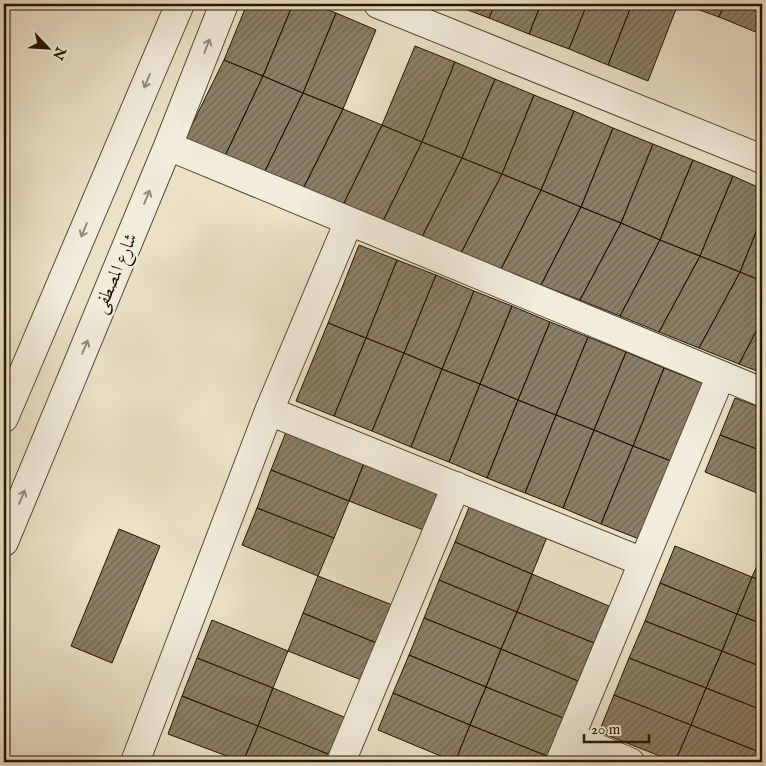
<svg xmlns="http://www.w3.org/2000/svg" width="766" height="766" font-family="'IM FELL English',Amiri,serif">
  <defs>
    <pattern id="building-hatch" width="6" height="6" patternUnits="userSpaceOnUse" patternTransform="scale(1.25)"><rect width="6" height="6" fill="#8b7f67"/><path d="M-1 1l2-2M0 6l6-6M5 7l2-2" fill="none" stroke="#716752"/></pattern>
  </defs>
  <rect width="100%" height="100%" fill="#eae1c7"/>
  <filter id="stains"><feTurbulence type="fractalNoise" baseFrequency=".004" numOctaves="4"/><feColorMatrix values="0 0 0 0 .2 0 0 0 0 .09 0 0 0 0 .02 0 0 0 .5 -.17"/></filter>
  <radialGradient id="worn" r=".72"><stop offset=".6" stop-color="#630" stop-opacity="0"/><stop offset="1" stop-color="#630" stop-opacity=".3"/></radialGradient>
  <path fill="url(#building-hatch)" stroke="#251500" d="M247,4H293L263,76L224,60Z
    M293,4H312L336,13L303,93L263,76Z
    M452,4H495L489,18Z
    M495,4H541L529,34L489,18Z
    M541,4H587L569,49L529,34Z
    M587,4H632L608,65L569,49Z
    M632,4H678L648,81L608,65Z
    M683,4H724L719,17Z
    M724,4H762V23L758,33L719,17Z
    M336,13L376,30L343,109L303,93Z
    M415,46L455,62L422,142L382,125Z
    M224,60L263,76L224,158L184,141Z
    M455,62L495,79L462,158L422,142Z
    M263,76L303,93L264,173L224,158Z
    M495,79L534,95L502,174L462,158Z
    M303,93L343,109L303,189L264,173Z
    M534,95L574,111L541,190L502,174Z
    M343,109L382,125L343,205L303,189Z
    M574,111L613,128L581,207L541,190Z
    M382,125L422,142L383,221L343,205Z
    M613,128L653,144L621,223L581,207Z
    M422,142L462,158L422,237L383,221Z
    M653,144L693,160L660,240L621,223Z
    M462,158L502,174L461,253L422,237Z
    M693,160L733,176L700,256L660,240Z
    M502,174L541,190L501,269L461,253Z
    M733,176L762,189V217L740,272L700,256Z
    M541,190L581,207L541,285L501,269Z
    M581,207L621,223L580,300L541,285Z
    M762,217V281L740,272Z
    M621,223L660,240L620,316L580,300Z
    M660,240L700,256L659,332L620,316Z
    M359,245L397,260L366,338L328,323Z
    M700,256L740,272L699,348L659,332Z
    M397,260L436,275L404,353L366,338Z
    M740,272L762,281V320L739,364L699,348Z
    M436,275L474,291L442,369L404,353Z
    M474,291L512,306L480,384L442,369Z
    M512,306L550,322L518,400L480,384Z
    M762,320V373L739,364Z
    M550,322L588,337L556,415L518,400Z
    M328,323L366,338L334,416L296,401Z
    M588,337L626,352L594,430L556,415Z
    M366,338L404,353L372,431L334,416Z
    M626,352L664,368L633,446L594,430Z
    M404,353L442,369L411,447L372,431Z
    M664,368L702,383L671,461L633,446Z
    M442,369L480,384L449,462L411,447Z
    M480,384L518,400L487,478L449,462Z
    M735,398L762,408V451L720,435Z
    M518,400L556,415L525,493L487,478Z
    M556,415L594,430L563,508L525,493Z
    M594,430L633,446L601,524L563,508Z
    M286,432L364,463L349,501L271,470Z
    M720,435L762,451V495L705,472Z
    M633,446L671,461L639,539L601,524Z
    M364,463L441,494L426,531L349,501Z
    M271,470L349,501L334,538L257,508Z
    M470,505L547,537L532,574L455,542Z
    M257,508L334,538L318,576L242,545Z
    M119,529L160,546L112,663L71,646Z
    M455,542L532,574L517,612L439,580Z
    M675,546L752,577L737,614L660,583Z
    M762,554V581L752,577Z
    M532,574L609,606L594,643L517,612Z
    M318,576L395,606L379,644L303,613Z
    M752,577L762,581V624L737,614Z
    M439,580L517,612L501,649L424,618Z
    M660,583L737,614L722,651L645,621Z
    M517,612L594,643L578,681L501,649Z
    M303,613L379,644L364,681L288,651Z
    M737,614L762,624V667L722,651Z
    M424,618L501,649L486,687L409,655Z
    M212,620L288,651L273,688L197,658Z
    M645,621L722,651L706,688L629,658Z
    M501,649L578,681L563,718L486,687Z
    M722,651L762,667V710L706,688Z
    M409,655L486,687L470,725L393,693Z
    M197,658L273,688L258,726L182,696Z
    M629,658L706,688L691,725L614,695Z
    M486,687L563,718L547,756L470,725Z
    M273,688L349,719L333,756L258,726Z
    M706,688L762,710V753L691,725Z
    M393,693L470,725L455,762L378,730Z
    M614,695L691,725L675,762L599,732Z
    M182,696L258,726L243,762L168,734Z
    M470,725L547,756L545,762H455Z
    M691,725L762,753V762H675Z
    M258,726L333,756L331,762H243Z"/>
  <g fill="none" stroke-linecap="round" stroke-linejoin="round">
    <defs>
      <path id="minor" d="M378,4L762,159
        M168,146L762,392
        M269,411L643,562
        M4,418L180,4
        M4,542L168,146L224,4
        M570,737L630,762
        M135,762L269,411L349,221
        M341,762L456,486
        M560,762L721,375"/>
    </defs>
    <use href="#minor" stroke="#564832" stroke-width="30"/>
    <use href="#minor" stroke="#f1ecdb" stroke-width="28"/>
  </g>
  <defs><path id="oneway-shaft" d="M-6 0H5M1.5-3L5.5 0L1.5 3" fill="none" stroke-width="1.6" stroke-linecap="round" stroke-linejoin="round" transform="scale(1.25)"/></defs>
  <g stroke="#958b78">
    <use href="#oneway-shaft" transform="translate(207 46) rotate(-69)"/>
    <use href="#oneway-shaft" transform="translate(147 81) rotate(113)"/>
    <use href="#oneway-shaft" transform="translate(147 197) rotate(-67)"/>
    <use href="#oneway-shaft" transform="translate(84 230) rotate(113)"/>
    <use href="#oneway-shaft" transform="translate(85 347) rotate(-67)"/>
    <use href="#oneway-shaft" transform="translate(22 497) rotate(-67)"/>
  </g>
  <g text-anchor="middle" stroke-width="5" stroke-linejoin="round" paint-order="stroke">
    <g font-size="18" fill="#251500" stroke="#f1ecdb">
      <text transform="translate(115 273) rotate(-67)" y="6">شارع المصطفى</text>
    </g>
  </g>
  <rect width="766" height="766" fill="none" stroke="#eae1c7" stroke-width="20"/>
  <rect x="5" y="5" width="756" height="756" fill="none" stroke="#251500" stroke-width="2.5"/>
  <rect x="10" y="10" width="746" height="746" fill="none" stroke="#251500"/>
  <g transform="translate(48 48) rotate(115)" stroke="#f1ecdb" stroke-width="4" paint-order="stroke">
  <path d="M0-4L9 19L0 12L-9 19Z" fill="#251500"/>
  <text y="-8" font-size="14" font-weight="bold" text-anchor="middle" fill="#251500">N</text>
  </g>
  <path d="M584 734v8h65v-8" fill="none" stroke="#251500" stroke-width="2.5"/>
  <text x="591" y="734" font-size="15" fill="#251500" stroke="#f1ecdb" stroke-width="4" paint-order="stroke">20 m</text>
  <rect width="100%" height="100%" filter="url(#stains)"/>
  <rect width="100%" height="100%" fill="url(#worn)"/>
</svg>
